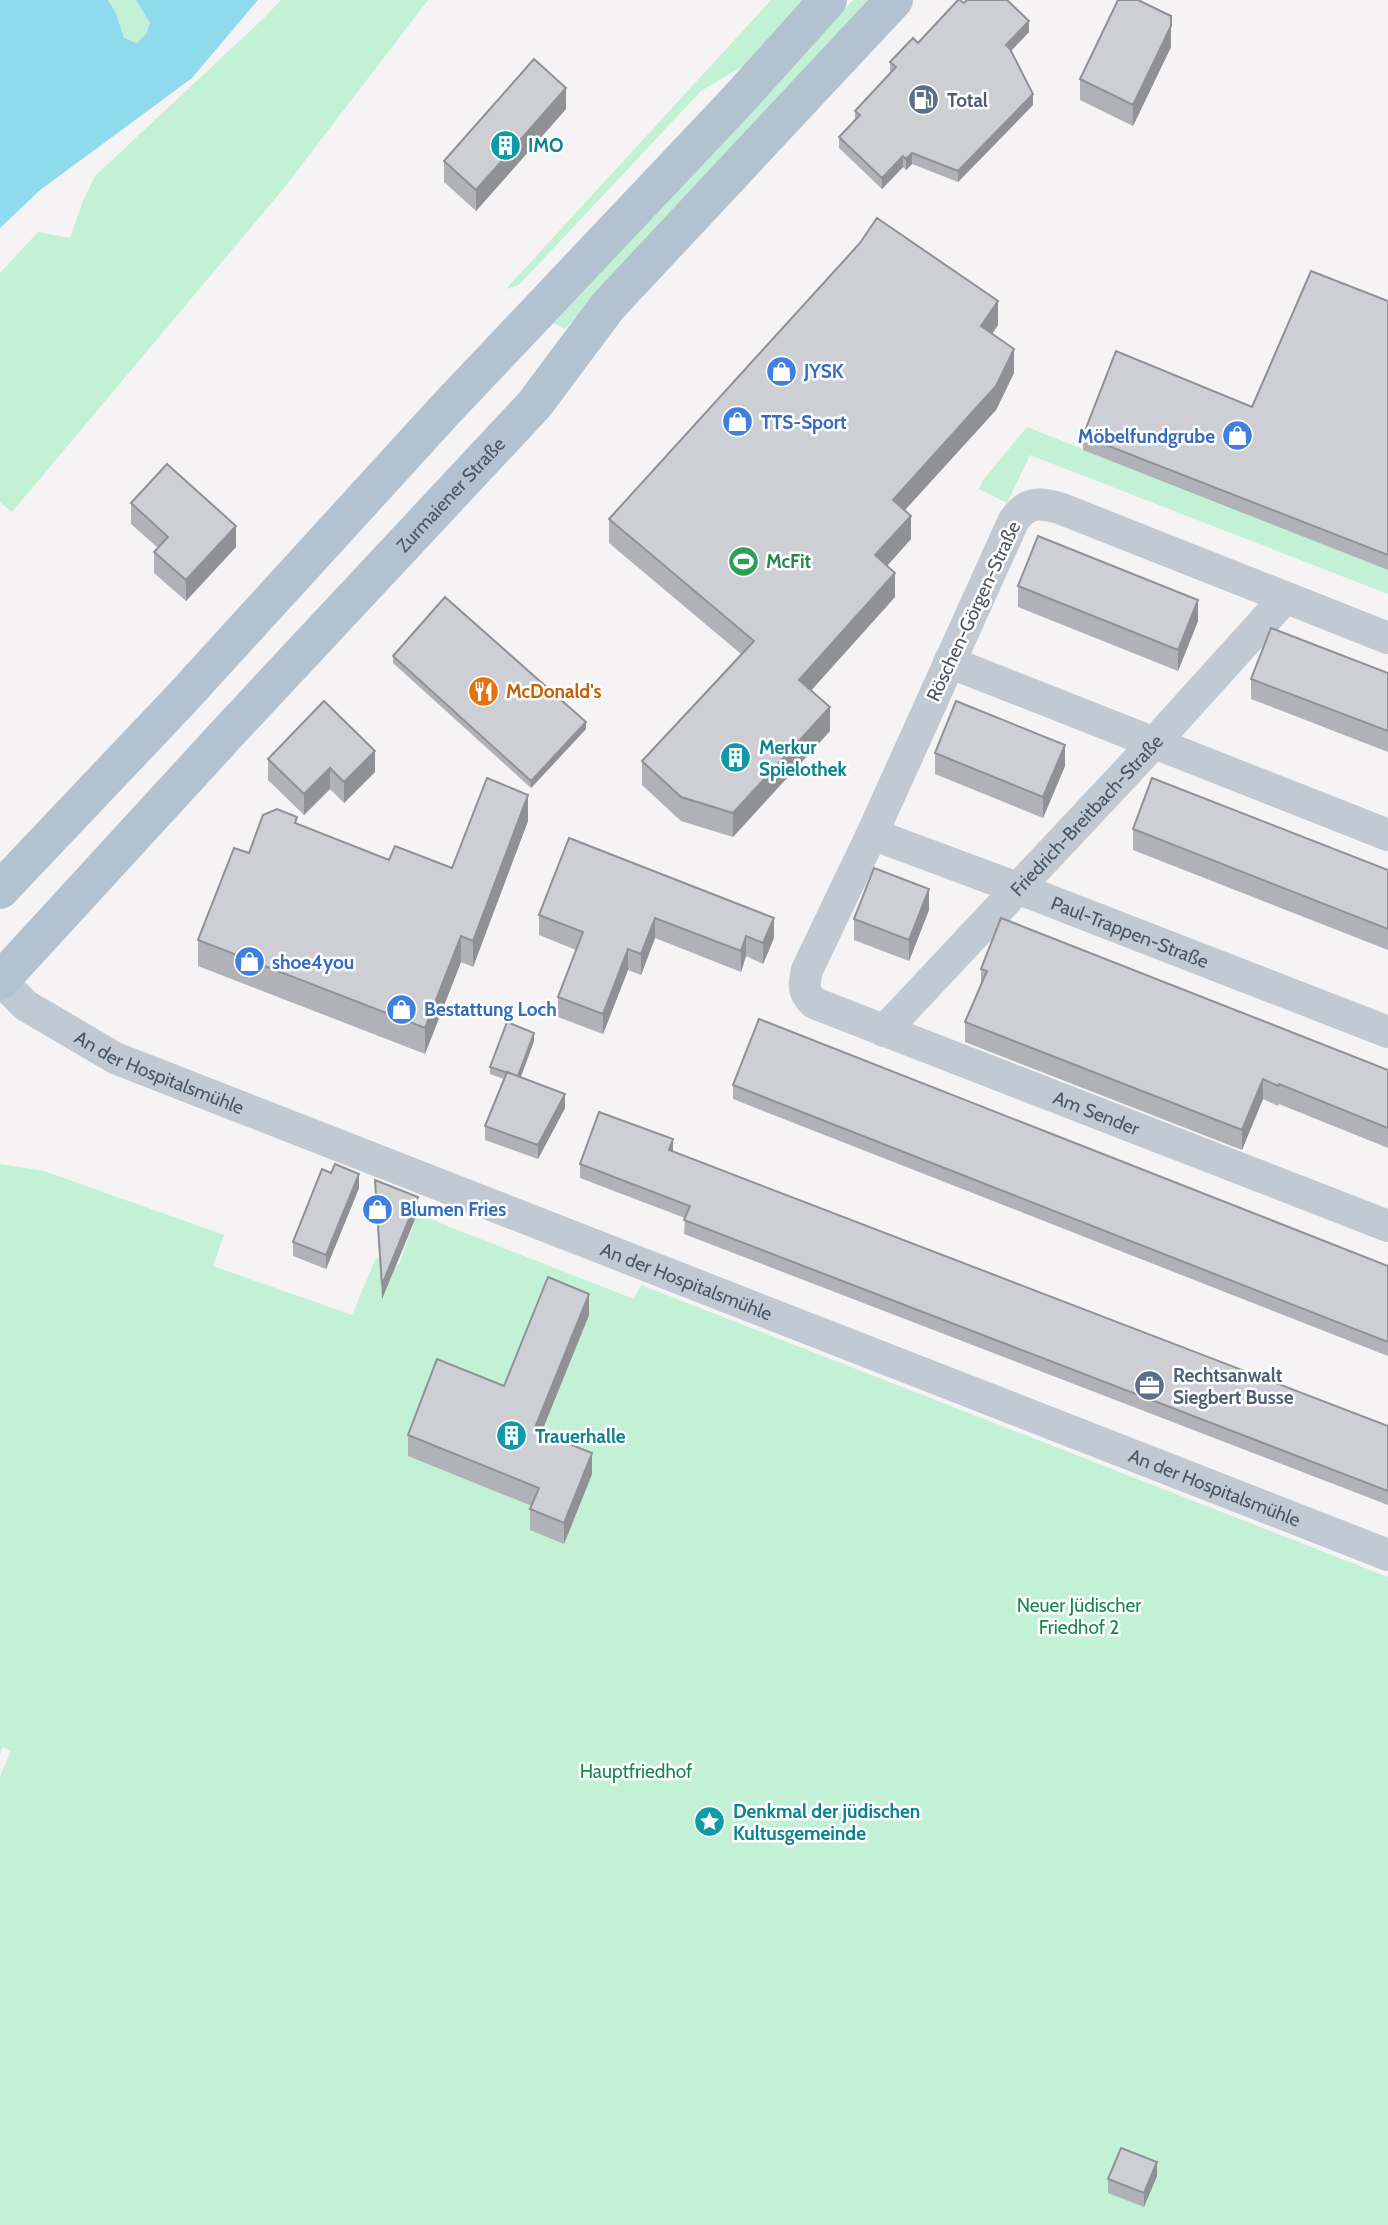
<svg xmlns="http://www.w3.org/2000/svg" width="1388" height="2225" font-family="Cabin,sans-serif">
  <rect width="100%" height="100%" fill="#f5f3f3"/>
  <path fill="#c3f1d5" d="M108,0H136L150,23L146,34L138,43L124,38L116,13Z
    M281,0H428L284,188L12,512L0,502V273L38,232L70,238L83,201L95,176L265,17Z
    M771,0H806L745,65L701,91L519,285L506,289Z
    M853,0H868L565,329L553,323Z
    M1027,427L1388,569V594L1030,455L1007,503L979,489L983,480Z
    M0,1164L44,1171L224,1235L213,1266L352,1315L376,1258L399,1265L418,1212L447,1226L634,1299L641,1285L1388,1577V2225H0V1776L11,1751L3,1747L0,1754Z"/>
  <path fill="#90daee" d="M0,0H108L116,13L124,38L137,43L146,34L150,23L136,0H258L192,78L39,191L0,228Z"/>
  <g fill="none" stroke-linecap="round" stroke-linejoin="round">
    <g stroke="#c1cad2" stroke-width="32">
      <path id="s1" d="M1388,638L1062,509C1040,502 1026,501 1013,522L872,834L807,970C804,985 802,991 814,1003L1388,1226"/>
      <path d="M949,662L1388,835"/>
      <path id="s2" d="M872,834L1017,888L1388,1032"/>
      <path id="s3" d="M0,979L25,1005L115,1058L1388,1555"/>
      <path id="s4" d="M884,1031L1154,743L1285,598"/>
    </g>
    <g stroke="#b3c2d1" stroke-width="38">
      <path d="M0,890L182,698L444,411L738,100L828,0"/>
      <path id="s5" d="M0,981L234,726L534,405L608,306L894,0"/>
    </g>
  </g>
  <path fill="#b0b2b7" d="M964,3L1029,32L1011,51L1033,105L958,182L912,164L906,170L903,167L882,189L839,148V137L855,121V111L890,73V62L918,43Z
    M1171,47L1133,126L1080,100V79Z
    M566,109L476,211L444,182V161Z
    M1388,301V570L1083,450V436L1252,407Z
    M998,325L992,334L1014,373L996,410L905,510L911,539L887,566L895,597L811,690L830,731L733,837L681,821L642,785V761L741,654L609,543V519Z
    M131,503L236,547L186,601L154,573V552L158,548L131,524Z
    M1018,586L1198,621L1178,671L1018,607Z
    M393,656L586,729L531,788L393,663Z
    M1388,673V752L1251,699V679Z
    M935,753L1065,766L1043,818L935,774Z
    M268,759L375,772L344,803L330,789L304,815L268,780Z
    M528,821L473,967L461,962L425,1054L198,966V940L249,853L297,824L389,860L452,868Z
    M1133,829L1388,870V950L1133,850Z
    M569,838L774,938L763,964L746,956L741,972L655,938L641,975L628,970L603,1034L558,1017V997L576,950L539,935V915Z
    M929,910L909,961L854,940V919Z
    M981,969L1388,1070V1148L1279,1104L1278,1106L1263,1099L1242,1150L965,1042V1022L981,986Z
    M534,1041L521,1077L565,1108L538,1159L485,1140V1126L504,1079L490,1074V1067Z
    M733,1085L1388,1266V1356L733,1099Z
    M673,1151L1388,1426V1505L684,1234L685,1218L580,1178V1164Z
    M375,1180L418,1212L382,1299L375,1194Z
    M359,1188L326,1269L293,1256V1242Z
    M589,1315L541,1433L592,1474L564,1544L530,1530V1509L532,1506L408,1456V1435L504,1386Z
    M1157,2176L1144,2207L1108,2193V2179Z"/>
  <path fill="#909195" d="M1029,21V32L1006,56V45Z
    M1171,26V47L1133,126V105Z
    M566,88V109L476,211V190Z
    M1033,94V105L958,182V171Z
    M912,153V164L906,170V159Z
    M903,156V167L882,189V178Z
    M998,301V325L981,350V326Z
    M1014,349V373L996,410L893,523V500Z
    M911,516V539L875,579V555Z
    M236,526V547L186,601V580Z
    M895,573V597L799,704V680Z
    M1198,600V621L1178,671V650Z
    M830,707V731L733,837V813Z
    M586,722V729L531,788V781Z
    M1065,745V766L1043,818V797Z
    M375,751V772L344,803V782Z
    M330,768V789L304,815V794Z
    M528,795V821L473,967V941Z
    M929,889V910L909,961V940Z
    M655,918V938L641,975V954Z
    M774,918V938L763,964V943Z
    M461,936V962L425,1054V1028Z
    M746,936V956L741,972V951Z
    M628,949V970L603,1034V1014Z
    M534,1033V1041L518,1084V1077Z
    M1263,1079V1099L1242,1150V1130Z
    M565,1094V1108L538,1159V1145Z
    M673,1139V1154L669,1150Z
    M359,1174V1188L326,1269V1255Z
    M418,1197V1212L382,1299V1285Z
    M589,1294V1315L534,1451V1430Z
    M592,1453V1474L564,1544V1523Z
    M1157,2162V2176L1144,2207V2193Z"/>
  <path fill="#cdcfd5" stroke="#909195" stroke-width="2" d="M958,0H960L964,3L967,0H1007L1029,21L1006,45L1010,49L1033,94L958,171L912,153L906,159L903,156L882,178L839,137L860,115L855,111L896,67L890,62L913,38L918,43Z
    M1118,0H1138L1171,16V26L1133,105L1080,79Z
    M534,59L566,88L476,190L444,161Z
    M877,218L998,301L981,326L1014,349L996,386L893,500L911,516L875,555L895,573L799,680L830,707L733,813L681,797L642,761L754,641L609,519L860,243Z
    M1311,271L1388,301V555L1083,436L1116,351L1252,407Z
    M167,464L236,526L186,580L154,552L168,537L131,503Z
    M1038,536L1198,600L1178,650L1018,586Z
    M445,597L586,722L531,781L393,656Z
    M1271,628L1388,673V731L1251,679Z
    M324,701L375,751L344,782L330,768L304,794L268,759Z
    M956,701L1065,745L1043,797L935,753Z
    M487,778L528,795L473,941L461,936L425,1028L198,940L234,848L249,853L263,815L277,809L297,817L295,823L389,860L395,846L452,868Z
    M1152,778L1388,870V929L1133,829Z
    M569,838L774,918L763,943L746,936L741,951L655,918L641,954L628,949L603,1014L558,997L583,932L539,915Z
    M874,868L929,889L909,940L854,919Z
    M1001,918L1388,1070V1128L1279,1084L1278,1086L1263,1079L1242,1130L965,1022L987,971L981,969Z
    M759,1019L1388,1266V1342L733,1085Z
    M507,1022L534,1033L518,1076L490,1067Z
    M507,1072L565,1094L538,1145L485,1126Z
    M599,1112L673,1139L669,1150L1388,1426V1491L684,1220L690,1206L580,1164Z
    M335,1164L359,1174L326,1255L293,1242L322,1169L331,1173Z
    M375,1180L418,1197L382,1285Z
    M548,1277L589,1294L534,1430L592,1453L564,1523L530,1509L539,1488L408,1435L437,1359L504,1386Z
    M1121,2148L1157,2162L1144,2193L1108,2179Z"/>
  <defs>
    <symbol id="fuel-disc" viewBox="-11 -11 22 22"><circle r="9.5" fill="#5c6f8a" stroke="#fff"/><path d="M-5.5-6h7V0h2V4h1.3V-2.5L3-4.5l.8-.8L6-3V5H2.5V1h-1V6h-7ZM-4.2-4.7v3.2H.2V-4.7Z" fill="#fff"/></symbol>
    <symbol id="building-disc" viewBox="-11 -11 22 22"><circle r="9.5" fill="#0f9aa8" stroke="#fff"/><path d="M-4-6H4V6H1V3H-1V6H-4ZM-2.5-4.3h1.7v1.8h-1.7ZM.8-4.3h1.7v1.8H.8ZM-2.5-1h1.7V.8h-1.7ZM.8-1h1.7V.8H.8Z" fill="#fff"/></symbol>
    <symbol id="shop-disc" viewBox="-11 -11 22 22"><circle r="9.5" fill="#3f7fe0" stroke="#fff"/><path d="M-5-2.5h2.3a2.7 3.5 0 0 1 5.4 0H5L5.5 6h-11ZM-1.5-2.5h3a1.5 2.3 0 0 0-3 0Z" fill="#fff"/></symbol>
    <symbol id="stadium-disc" viewBox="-11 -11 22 22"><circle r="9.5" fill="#2e9e5b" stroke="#fff"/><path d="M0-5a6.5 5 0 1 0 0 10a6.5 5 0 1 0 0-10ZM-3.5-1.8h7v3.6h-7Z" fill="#fff"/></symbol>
    <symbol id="restaurant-disc" viewBox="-11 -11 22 22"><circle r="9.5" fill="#e8710a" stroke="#fff"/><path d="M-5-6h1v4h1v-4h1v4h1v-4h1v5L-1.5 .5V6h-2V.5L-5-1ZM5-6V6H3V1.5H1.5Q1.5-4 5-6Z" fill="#fff"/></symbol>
    <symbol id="office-disc" viewBox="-11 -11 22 22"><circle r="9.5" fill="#5c6f8a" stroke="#fff"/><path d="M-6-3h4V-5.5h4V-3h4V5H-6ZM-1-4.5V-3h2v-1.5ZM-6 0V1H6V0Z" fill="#fff"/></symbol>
    <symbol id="sight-disc" viewBox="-11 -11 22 22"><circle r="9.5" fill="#0f9aa8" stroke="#fff"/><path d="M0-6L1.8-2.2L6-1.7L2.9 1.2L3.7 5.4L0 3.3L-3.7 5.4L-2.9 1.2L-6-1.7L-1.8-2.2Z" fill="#fff"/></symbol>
  </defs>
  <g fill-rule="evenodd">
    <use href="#fuel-disc" x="906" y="82" width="35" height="35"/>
    <use href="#building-disc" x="488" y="128" width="35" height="35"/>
    <use href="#shop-disc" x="764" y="354" width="35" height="35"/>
    <use href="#shop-disc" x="720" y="404" width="35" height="35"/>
    <use href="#shop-disc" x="1220" y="418" width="35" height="35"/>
    <use href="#stadium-disc" x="726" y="544" width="35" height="35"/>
    <use href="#restaurant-disc" x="466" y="674" width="35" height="35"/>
    <use href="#building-disc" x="718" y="740" width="35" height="35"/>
    <use href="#shop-disc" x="232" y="944" width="35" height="35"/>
    <use href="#shop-disc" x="384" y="992" width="35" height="35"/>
    <use href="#shop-disc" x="360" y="1192" width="35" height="35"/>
    <use href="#office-disc" x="1132" y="1368" width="35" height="35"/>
    <use href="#building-disc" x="494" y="1418" width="35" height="35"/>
    <use href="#sight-disc" x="692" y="1804" width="35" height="35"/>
  </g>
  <g text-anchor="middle" stroke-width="5" stroke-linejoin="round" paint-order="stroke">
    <g font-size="19" font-weight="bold" fill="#4e5e75" stroke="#fff" text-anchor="start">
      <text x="947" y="107">Total</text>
      <text x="1173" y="1382">Rechtsanwalt<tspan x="1173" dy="22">Siegbert Busse</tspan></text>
    </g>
    <g font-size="19" font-weight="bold" fill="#0d838f" stroke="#fff" text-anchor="start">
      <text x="528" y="152">IMO</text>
      <text x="759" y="754">Merkur<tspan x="759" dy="22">Spielothek</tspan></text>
      <text x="535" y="1443">Trauerhalle</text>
      <text x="733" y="1818">Denkmal der jüdischen<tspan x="733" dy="22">Kultusgemeinde</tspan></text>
    </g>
    <g font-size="19" font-weight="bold" fill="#366cbe" stroke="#fff" text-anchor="start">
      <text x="804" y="378">JYSK</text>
      <text x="761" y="429">TTS-Sport</text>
      <text x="1215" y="443" text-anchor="end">Möbelfundgrube</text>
      <text x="272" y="969">shoe4you</text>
      <text x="424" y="1016">Bestattung Loch</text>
      <text x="400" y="1216">Blumen Fries</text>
    </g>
    <g font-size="19" fill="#4a5661" stroke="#fff">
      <text dy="7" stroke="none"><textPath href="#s5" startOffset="663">Zurmaiener Straße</textPath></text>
      <text transform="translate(973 611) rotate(-65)" y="7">Röschen-Görgen-Straße</text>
      <text dy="7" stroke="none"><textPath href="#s4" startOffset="296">Friedrich-Breitbach-Straße</textPath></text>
      <text dy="7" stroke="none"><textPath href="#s2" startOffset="276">Paul-Trappen-Straße</textPath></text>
      <text dy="7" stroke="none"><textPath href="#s3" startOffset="187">An der Hospitalsmühle</textPath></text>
      <text dy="7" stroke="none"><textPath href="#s1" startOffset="1239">Am Sender</textPath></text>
      <text dy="7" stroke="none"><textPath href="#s3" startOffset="754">An der Hospitalsmühle</textPath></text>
      <text dy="7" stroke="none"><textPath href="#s3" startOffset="1321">An der Hospitalsmühle</textPath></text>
    </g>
    <g font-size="19" font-weight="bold" fill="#27864d" stroke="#fff" text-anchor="start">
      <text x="766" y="568">McFit</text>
    </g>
    <g font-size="19" font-weight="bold" fill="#c56008" stroke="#fff" text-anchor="start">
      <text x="506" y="698">McDonald's</text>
    </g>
    <g font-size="19" fill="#17864f" stroke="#fff">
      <text x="1079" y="1612">Neuer Jüdischer<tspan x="1079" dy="22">Friedhof 2</tspan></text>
      <text x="636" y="1778">Hauptfriedhof</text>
    </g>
  </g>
</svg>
